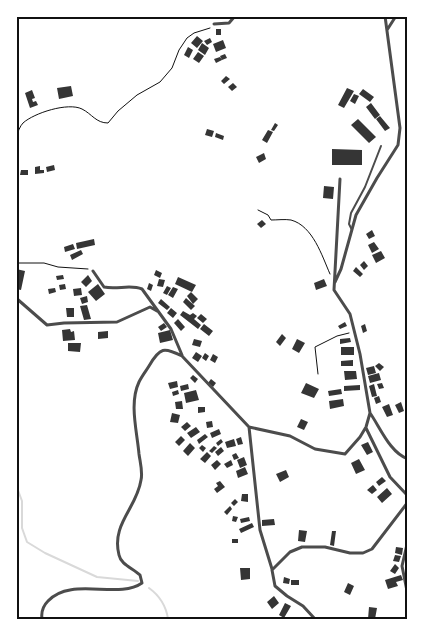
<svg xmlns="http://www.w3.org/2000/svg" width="424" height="635" font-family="Poppins,sans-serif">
  <rect width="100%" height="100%" fill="#fff"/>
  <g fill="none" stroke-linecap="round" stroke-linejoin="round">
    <path stroke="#d9d9d9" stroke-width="2" d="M16,485L22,501V528L27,542L45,553L97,577L138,581
      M149,588C160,596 166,605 168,619"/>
  </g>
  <path fill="#353535" d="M216,29H221V35H216Z
    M197,36L203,41L197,48L191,43Z
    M210,38L212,42L207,45L204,41Z
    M223,40L226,48L216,52L213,44Z
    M202,43L209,48L205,55L198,50Z
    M188,47L193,50L189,58L184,55Z
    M198,52L204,56L199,63L193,59Z
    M225,54L227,58L222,60L220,56Z
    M220,57L222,60L216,63L214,59Z
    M226,76L230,79L224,84L221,81Z
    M233,83L237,87L232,91L228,87Z
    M71,86L73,96L59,99L57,88Z
    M347,88L354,91L344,108L338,105Z
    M363,89L374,97L370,102L359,94Z
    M32,90L35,98L32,99L33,102L36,101L38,105L30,108L25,93Z
    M354,94L359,96L355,104L350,101Z
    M371,103L380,115L375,119L366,107Z
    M380,116L390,128L385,131L376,119Z
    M358,119L376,137L369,143L351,125Z
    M275,123L278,125L274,131L271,130Z
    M207,129L214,131L212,137L205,135Z
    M268,130L273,132L267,143L262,140Z
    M216,133L224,136L223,140L215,137Z
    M332,149L362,150V165H332Z
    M264,153L266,159L259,163L256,157Z
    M54,165L55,170L47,172L46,167Z
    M40,166V170H44V173L35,174V167Z
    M21,170H28V175H20Z
    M324,186L334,187L333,199L323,198Z
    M262,220L266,224L261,228L257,224Z
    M372,230L375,236L369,239L366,234Z
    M94,239L95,245L77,249L76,243Z
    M374,242L379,249L372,253L368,245Z
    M73,244L75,249L65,252L64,247Z
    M81,250L83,254L72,260L70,255Z
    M381,251L385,258L376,263L372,255Z
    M364,261L368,266L364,270L360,265Z
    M356,267L363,274L360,277L353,271Z
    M16,269L25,271L21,290L16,289Z
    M156,270L162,273L160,278L154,275Z
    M63,275L64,279L57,280L56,276Z
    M88,275L92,281L86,287L81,282Z
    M178,277L196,285L192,292L175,284Z
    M159,279L165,280L163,287L157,286Z
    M324,279L327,286L316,290L314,283Z
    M149,283L153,285L151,291L147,289Z
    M65,284L66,289L60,290L59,285Z
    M98,284L105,294L96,301L88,292Z
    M167,286L171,288L167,295L163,293Z
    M173,287L178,289L173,298L168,295Z
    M55,288L56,292L49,294L48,289Z
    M81,288L82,295L74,296L73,289Z
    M191,292L198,299L193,304L187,296Z
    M87,296L88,302L82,304L80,298Z
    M186,298L195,306L191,310L183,302Z
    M161,299L170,307L167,310L158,303Z
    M87,305L91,319L84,320L80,306Z
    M66,308H74V317H67Z
    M171,308L177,313L173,318L167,313Z
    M183,311L190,315L193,313L197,316L194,319L201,325L198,329L180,315Z
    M201,314L207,319L203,323L197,318Z
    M178,319L185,327L181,331L174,323Z
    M345,322L347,326L340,329L338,326Z
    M164,323L167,327L161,331L158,327Z
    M204,324L213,331L209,336L200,329Z
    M365,324L367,331L363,333L361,326Z
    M70,329L71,332L74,331L75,340L63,341L62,330Z
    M170,330L173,340L160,343L158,333Z
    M108,331V338L98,339V332Z
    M282,334L286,338L280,346L276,342Z
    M350,338L351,342L340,344V339Z
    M194,339L202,341L200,347L192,345Z
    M297,339L305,343L299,353L292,349Z
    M68,343H81L80,352L68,351Z
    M341,347H354V355H341Z
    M196,352L202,356L198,362L192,358Z
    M205,353L209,356L206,361L202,358Z
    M213,354L218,357L215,363L210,360Z
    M353,360V366H341V361Z
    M379,363L384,367L380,371L375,366Z
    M374,366L376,373L368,375L366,368Z
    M344,371H356L357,379L345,380Z
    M379,373L381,380L370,383L368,376Z
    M193,375L198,379L195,383L190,378Z
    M211,379L216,383L213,387L208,383Z
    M177,381L178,387L170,389L168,383Z
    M306,383L319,389L314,398L301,393Z
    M382,383L384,388L379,389L377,384Z
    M188,384L189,389L181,391L180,386Z
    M374,384L377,396L372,397L369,386Z
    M360,385V390L344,391V386Z
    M341,389L342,394L329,396L328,391Z
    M178,390L179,394L173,396L172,392Z
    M196,390L199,400L186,403L184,393Z
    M379,396L381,402L376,404L374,398Z
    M343,399L344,406L330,409L329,401Z
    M182,401L183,409H176L175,402Z
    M401,402L404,411L399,413L395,405Z
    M389,404L393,415L387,417L382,407Z
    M198,407H205V412L198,413Z
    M172,413L180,415L178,423L170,422Z
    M301,419L308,422L304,430L297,427Z
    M212,421L213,427L207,428L206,422Z
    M187,422L191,426L185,431L181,427Z
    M196,427L200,432L191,438L187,433Z
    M219,429L221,434L212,438L210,433Z
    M205,434L208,437L199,444L197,440Z
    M181,436L185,440L179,446L175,442Z
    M241,437L243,444L238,445L236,439Z
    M221,439L223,442L218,446L216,443Z
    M234,439L236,446L227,448L225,442Z
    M368,442L373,452L367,455L361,445Z
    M190,443L195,448L188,456L183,451Z
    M202,445L206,448L203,452L199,448Z
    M214,446L217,448L212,453L209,451Z
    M221,447L224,451L218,456L215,452Z
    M207,452L211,456L205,463L200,459Z
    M236,453L239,458L234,460L232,455Z
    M244,457L247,465L240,468L237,460Z
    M359,459L365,470L356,474L351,463Z
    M217,460L221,464L215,470L211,465Z
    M231,460L233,465L227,468L224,464Z
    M245,467L248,474L238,478L236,471Z
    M286,470L289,477L280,482L276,474Z
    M382,477L386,481L379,486L376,482Z
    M220,481L225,487L217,493L214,489L218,486L216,483Z
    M373,485L377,490L372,494L367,490Z
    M387,488L392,494L382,503L377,497Z
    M242,494H248V502L241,501Z
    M235,499L238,502L234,506L231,503Z
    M230,506L232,509L227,515L224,512Z
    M233,516L238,517L236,522L232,521Z
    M249,517L250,521L241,523L240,519Z
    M274,519L275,525L262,526V520Z
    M252,523L254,527L241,533L239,529Z
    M299,530L307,531L305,542L298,541Z
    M332,531H336L334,546L330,545Z
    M232,539H238V543H232Z
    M396,547L403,548L402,555L395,553Z
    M395,555L401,556L399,562L393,561Z
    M395,564L399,568L395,574L390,571Z
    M240,568H250V579L241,580Z
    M401,575L403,580L396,582L398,586L388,589L385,580Z
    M284,577L290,579L289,584L283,583Z
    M291,580H299V585H291Z
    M348,583L354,586L350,595L344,592Z
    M274,596L279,603L272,609L267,602Z
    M285,603L291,606L284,618L279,615Z
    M369,607L377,608L375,619H368Z"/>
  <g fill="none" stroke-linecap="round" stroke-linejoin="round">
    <path stroke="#111" stroke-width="1" d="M16,137C18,132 20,126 23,123C34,113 68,102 82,109C92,114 96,123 108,123L118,111L137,95L160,82L172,68L179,50L187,38L194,33L210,28
      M258,210L268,215L271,220C277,220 285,219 291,220C313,226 322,256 330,274
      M16,263H44L58,267L88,269
      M318,374L315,347L337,336L349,333"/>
    <path stroke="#4c4c4c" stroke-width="2" d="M352,230L349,224L351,213L365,187L381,146"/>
    <path stroke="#4c4c4c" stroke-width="3" d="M214,24L229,23L235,16
      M387,30L396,16
      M93,271L104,287C117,290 130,284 142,289L171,329L182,355
      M335,282L341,269L356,215L377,178L398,145L400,128L385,16
      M16,298L47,325L64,323L117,322L150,307L157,311
      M370,413C380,427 390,453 408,459
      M249,427L260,530L272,569
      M366,428L390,477L407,495L408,500
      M408,540L402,566L408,596
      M42,619C41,612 43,606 48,601C71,576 118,600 142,583L140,575C133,568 121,565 119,555C111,524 137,508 141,480C143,472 140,462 139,454C137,431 129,403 139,382C142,376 146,371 149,366C160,347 164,347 182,356L249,427L290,436L315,449L345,454L360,437L366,427L370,413L360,354L350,314L334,290L340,179
      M315,619L303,606L287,596L275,586L272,570L290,552L302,547H325L350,553H363L372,549L408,502"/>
  </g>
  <rect width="424" height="635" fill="none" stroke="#ffffff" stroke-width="35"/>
  <rect x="18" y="18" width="388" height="600" fill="none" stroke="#111" stroke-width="2"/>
</svg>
